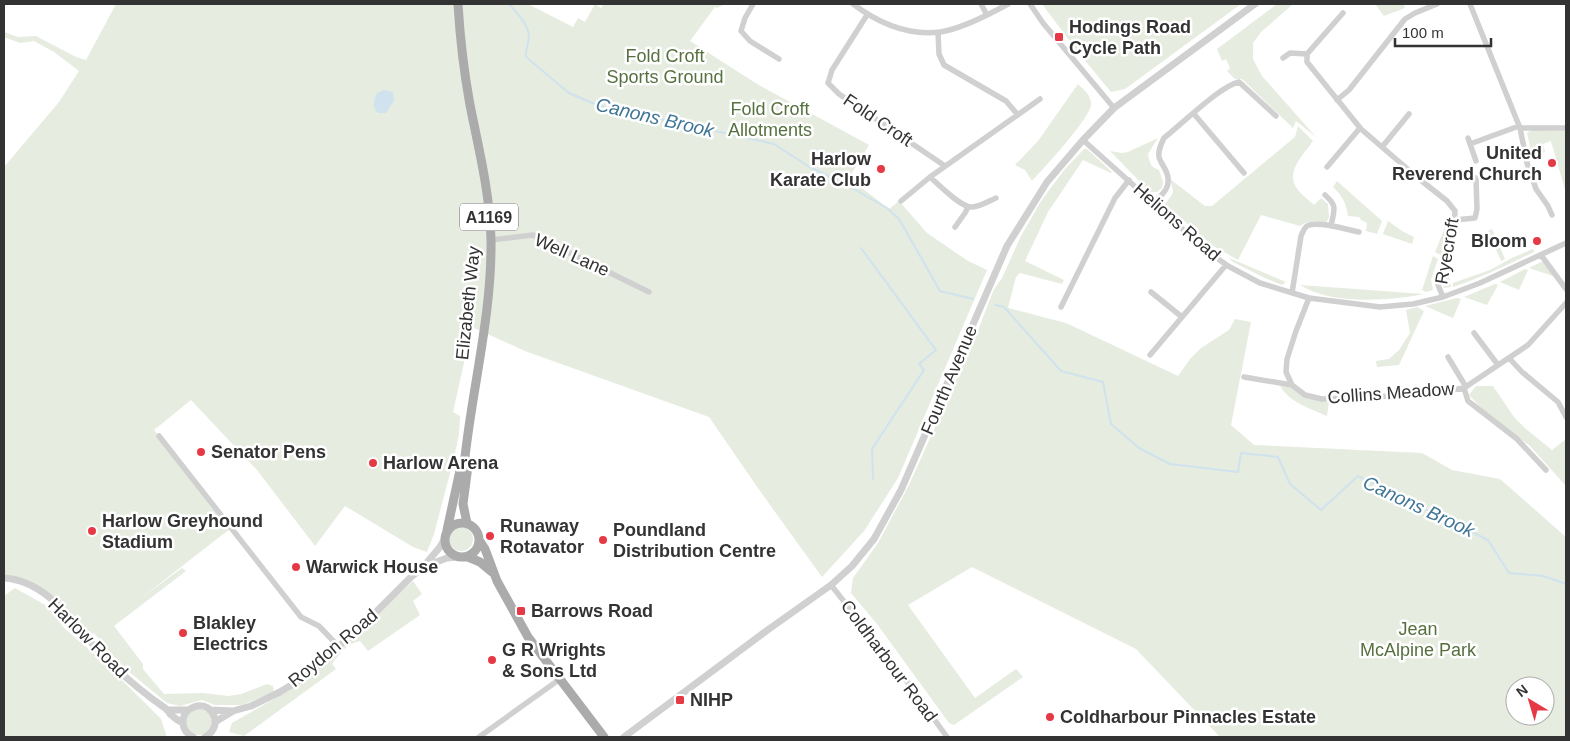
<svg xmlns="http://www.w3.org/2000/svg" width="1570" height="741" font-family="Helvetica,sans-serif">
  <rect width="100%" height="100%" fill="#fff"/>
  <path fill="#e6ecdf" fill-rule="evenodd" d="M116,4H528L573,27L578,18L585,22L595,4L601,8L604,4H725L717,8L715,7L690,41L757,84L869,145L849,178L889,209L899,201L927,233L968,261L987,270L898,478L864,531L822,577L760,491L709,417L525,351L472,327L453,412L460,416L459,434L454,458L434,534L427,552L413,547L345,506L315,546L257,470L191,400L154,430L232,528L222,535L140,599L182,568L186,571L114,626L143,664V669L164,694L203,693L228,696L241,694L267,684L273,686L274,692L242,705H215L202,700L180,706L167,703L122,666L94,633L86,637L39,590L4,578V167L59,102L79,71L54,52L34,41L20,43L4,37V32L18,37L36,36L76,57L86,60Z
    M1042,4H1241L1125,89L1111,92L1078,52Z
    M1277,4H1293L1261,32L1253,43V59L1262,76L1316,137L1296,121L1293,128L1242,79H1235L1227,71L1230,68L1226,59L1222,61L1217,49Z
    M1375,4H1403L1405,8L1384,16Z
    M1078,84C1084,90 1090,94 1091,103C1093,116 1043,169 1032,181L1025,170L1015,165L1038,141Z
    M1298,126L1313,141C1304,154 1286,171 1296,187C1300,194 1308,199 1314,205L1321,198L1328,204L1329,217L1326,223C1316,222 1308,220 1300,226L1261,215L1238,260L1212,245L1165,204C1175,191 1174,194 1170,179L1205,206H1212L1295,137Z
    M1532,130L1565,131L1566,139V193L1551,141L1543,144L1545,152L1532,156L1527,133Z
    M1158,138L1148,154C1150,163 1150,167 1159,170L1163,182L1162,188L1157,192H1150L1110,151L1122,153L1128,152Z
    M1084,149H1087L1112,172L1111,173L1083,160L1048,212L1025,261L1064,280L1062,284L1020,273L1016,277L1008,308L1066,323L1178,376L1190,359L1201,348L1229,330L1235,319L1251,322L1231,425L1254,445L1422,453L1452,470L1500,479L1566,537V737H1220L1136,649L972,567L908,605L975,698L1016,669L1023,677L954,725L949,723L877,624L851,593L853,578L878,543L909,485L975,338L994,289L1002,278L1021,236L1041,201L1065,169ZM1515,686H1545V716H1515Z
    M1337,181L1382,221L1377,234L1366,231L1367,223L1361,220L1359,217L1348,216C1346,202 1342,196 1333,187Z
    M1450,215L1453,221L1441,255L1435,252Z
    M1388,221L1402,231L1414,237L1412,244L1383,234Z
    M1492,229L1505,259L1501,261L1488,231Z
    M1533,249L1534,252C1507,265 1481,278 1453,287V283L1490,270L1512,258Z
    M1433,256L1438,259L1431,279L1433,290L1426,292L1422,290Z
    M1229,258L1286,282L1282,285L1265,278L1233,262Z
    M1541,262L1546,263L1553,276L1529,268Z
    M1445,265L1447,266L1451,287L1444,288L1442,282Z
    M1525,269L1528,270L1519,290L1500,282Z
    M1495,284L1498,285L1487,305L1464,297Z
    M1300,285L1424,294C1389,301 1331,305 1300,285Z
    M1457,298L1461,299L1453,318L1425,306Z
    M1417,307L1424,311L1399,365L1377,367L1376,361L1389,359L1399,350L1410,333L1406,310Z
    M1280,386L1292,387L1298,391L1329,401L1327,416C1311,409 1289,402 1280,386Z
    M1476,386H1493L1514,417L1526,429L1552,450L1566,439V486L1530,446L1487,414L1469,395Z
    M449 539a12 12 0 1 1 24 0a12 12 0 1 1-24 0Z
    M413,581L422,594L413,601L420,615L368,651L360,641C346,644 340,653 332,664L336,669L244,736L229,732L232,723L290,690Z
    M15,588L47,606L64,628L97,656L141,699L161,719L166,734V737H4V596Z
    M186 722a13 13 0 1 1 26 0a13 13 0 1 1-26 0Z"/>
  <path fill="#cfe2ee" d="M384,90L393,92L394,101L386,113H378C372,107 373,102 377,93Z"/>
  <g fill="none" stroke-linecap="round" stroke-linejoin="round">
    <path stroke="#cfe2ee" stroke-width="2" d="M509,4C516,12 528,24 529,36C529,43 525,50 526,57L569,93L597,105L774,144L808,166L854,189L887,208L899,219L940,291L973,299
      M861,248L936,350L919,364L924,370L872,449L873,479
      M995,305L1004,307L1061,371L1103,382L1111,424L1139,448L1170,464L1238,472L1241,453L1278,457L1290,484L1321,510L1358,476L1488,540L1509,573L1543,576L1566,584"/>
    <path stroke="#d0d0d0" stroke-width="5.5" d="M753,4L745,18L741,31L750,41L779,59
      M853,4C877,22 908,36 940,32C960,29 990,14 1008,4
      M981,4L987,15
      M1030,4L1043,23L1114,108
      M1470,4L1520,128L1527,163L1536,189L1548,206L1552,215
      M1343,13L1307,54V62L1361,129L1418,178L1447,201L1455,211L1454,231L1438,285L1443,297
      M867,15L832,70L828,83L839,94L945,166
      M938,32L939,54L944,65L1006,101L1018,115
      M1283,58L1290,53L1307,54
      M1337,100L1349,90L1405,19L1415,13L1437,4
      M1194,114L1244,173
      M1520,128H1566
      M1468,138L1476,161
      M1083,140L1207,251L1228,266L1260,283L1309,298L1380,307L1413,304L1443,297L1480,283L1566,243
      M1470,144L1519,126
      M1382,147L1409,114
      M1327,167L1360,128
      M930,177C938,184 962,209 973,207C981,206 989,201 996,198
      M1325,195C1338,206 1334,210 1331,226
      M901,201L930,177L1040,99
      M1152,203C1163,195 1173,186 1166,171C1164,167 1160,161 1159,157C1158,150 1161,144 1164,138C1182,124 1220,86 1239,82L1276,116
      M1455,220L1475,218L1477,209L1476,178
      M955,227L965,213L968,207
      M491,240L533,235L649,292
      M1541,255L1566,289
      M1151,292L1182,317
      M1292,293L1301,236C1303,232 1304,228 1307,226C1317,220 1348,230 1359,232
      M1309,298L1296,331L1287,359L1286,372L1292,385L1305,395L1322,399L1418,395L1464,388L1528,345L1566,303
      M1061,307L1115,198L1129,180
      M1474,333L1498,365
      M1150,355L1226,265
      M1448,357L1466,387
      M1509,358L1522,372L1558,402L1566,417
      M1244,377L1292,385
      M1464,388L1468,401L1517,439L1546,470
      M159,436L301,617L319,626L339,647
      M831,585L903,676L947,737
      M479,737L560,679"/>
    <path stroke="#d0d0d0" stroke-width="7" d="M423,567L447,558L457,557
      M4,578C52,581 78,632 109,662C127,679 146,695 165,708C170,712 167,710 170,714C174,718 179,721 183,723
      M167,710H188
      M210,710L233,711
      M215,722L233,711L251,706L280,692L306,676L369,619L411,577L423,567L440,547L444,540
      M193,737C187,734 183,729 183,722C183,717 185,712 190,709C209,696 227,725 205,737
      M624,737L769,629L831,585L852,566L874,539L901,490L1007,246L1047,182L1083,140L1114,108L1255,4"/>
    <path stroke="#ababab" stroke-width="9" d="M465,457L468,466L463,504L467,523
      M445 540a17 17 0 1 1 34 0a17 17 0 1 1-34 0Z
      M447,530L461,466L465,457C473,385 492,313 491,240C490,194 479,150 470,105C464,72 460,38 458,4
      M479,540L485,549L497,581L528,637L604,737
      M468,557L480,562L492,572"/>
  </g>
  <g fill="#e63946" stroke="#fff" stroke-width="2">
    <rect x="1054" y="32" width="10" height="10" rx="2.5"/>
    <circle cx="1552" cy="163" r="5"/>
    <circle cx="881" cy="169" r="5"/>
    <circle cx="1537" cy="241" r="5"/>
    <circle cx="201" cy="452" r="5"/>
    <circle cx="373" cy="463" r="5"/>
    <circle cx="92" cy="531" r="5"/>
    <circle cx="490" cy="536" r="5"/>
    <circle cx="603" cy="540" r="5"/>
    <circle cx="296" cy="567" r="5"/>
    <rect x="516" y="606" width="10" height="10" rx="2.5"/>
    <circle cx="183" cy="633" r="5"/>
    <circle cx="492" cy="660" r="5"/>
    <rect x="675" y="695" width="10" height="10" rx="2.5"/>
    <circle cx="1050" cy="717" r="5"/>
  </g>
  <g text-anchor="middle" stroke-width="5" stroke-linejoin="round" paint-order="stroke">
    <rect fill="#fff" stroke="#707070" stroke-width="1" x="460" y="203.5" width="58" height="27" rx="4"/>
    <g font-size="16" font-weight="bold" fill="#333">
      <text x="489" y="223">A1169</text>
    </g>
    <g font-size="18" font-weight="bold" fill="#333" stroke="#fff" text-anchor="start">
      <text x="1069" y="33">Hodings Road<tspan x="1069" dy="21">Cycle Path</tspan></text>
      <text x="1542" y="159" text-anchor="end">United<tspan x="1542" dy="21">Reverend Church</tspan></text>
      <text x="871" y="165" text-anchor="end">Harlow<tspan x="871" dy="21">Karate Club</tspan></text>
      <text x="1527" y="247" text-anchor="end">Bloom</text>
      <text x="211" y="458">Senator Pens</text>
      <text x="383" y="469">Harlow Arena</text>
      <text x="102" y="527">Harlow Greyhound<tspan x="102" dy="21">Stadium</tspan></text>
      <text x="500" y="532">Runaway<tspan x="500" dy="21">Rotavator</tspan></text>
      <text x="613" y="536">Poundland<tspan x="613" dy="21">Distribution Centre</tspan></text>
      <text x="306" y="573">Warwick House</text>
      <text x="531" y="617">Barrows Road</text>
      <text x="193" y="629">Blakley<tspan x="193" dy="21">Electrics</tspan></text>
      <text x="502" y="656">G R Wrights<tspan x="502" dy="21">&amp; Sons Ltd</tspan></text>
      <text x="690" y="706">NIHP</text>
      <text x="1060" y="723">Coldharbour Pinnacles Estate</text>
    </g>
    <g font-size="18" fill="#56703f" stroke="#fff">
      <text x="665" y="62">Fold Croft<tspan x="665" dy="21">Sports Ground</tspan></text>
      <text x="770" y="115">Fold Croft<tspan x="770" dy="21">Allotments</tspan></text>
      <text x="1418" y="635">Jean<tspan x="1418" dy="21">McAlpine Park</tspan></text>
    </g>
    <g font-size="18" fill="#333" stroke="#fff">
      <text transform="translate(878 120) rotate(34)" y="6">Fold Croft</text>
      <text transform="translate(1177 222) rotate(41)" y="6">Helions Road</text>
      <text transform="translate(1447 251) rotate(-80)" y="6">Ryecroft</text>
      <text transform="translate(572 255) rotate(24)" y="6">Well Lane</text>
      <text transform="translate(468 303) rotate(-84)" y="6">Elizabeth Way</text>
      <text transform="translate(949 380) rotate(-67)" y="6">Fourth Avenue</text>
      <text transform="translate(1391 393) rotate(-4)" y="6">Collins Meadow</text>
      <text transform="translate(88 638) rotate(45)" y="6">Harlow Road</text>
      <text transform="translate(333 648) rotate(-40)" y="6">Roydon Road</text>
      <text transform="translate(889 661) rotate(53)" y="6">Coldharbour Road</text>
    </g>
    <g font-size="19" font-style="italic" fill="#3f7597" stroke="#fff">
      <text transform="translate(655 117) rotate(13)" y="7">Canons Brook</text>
      <text transform="translate(1419 506) rotate(25)" y="7">Canons Brook</text>
    </g>
  </g>
  <rect width="1570" height="741" fill="none" stroke="#333333" stroke-width="10"/>
  <g transform="translate(1530 701) rotate(322)"><circle r="24" fill="#ffffff" stroke="#adadad"/>
  <path d="M0-4L9 19L0 12L-9 19Z" fill="#e63946"/>
  <text y="-8" font-size="14" font-weight="bold" text-anchor="middle" fill="#333333">N</text>
  </g>
  <path d="M1395 38v8h96v-8" fill="none" stroke="#333333" stroke-width="2.5"/>
  <text x="1402" y="38" font-size="15" fill="#333333" stroke="#ffffff" stroke-width="4" paint-order="stroke">100 m</text>
</svg>
